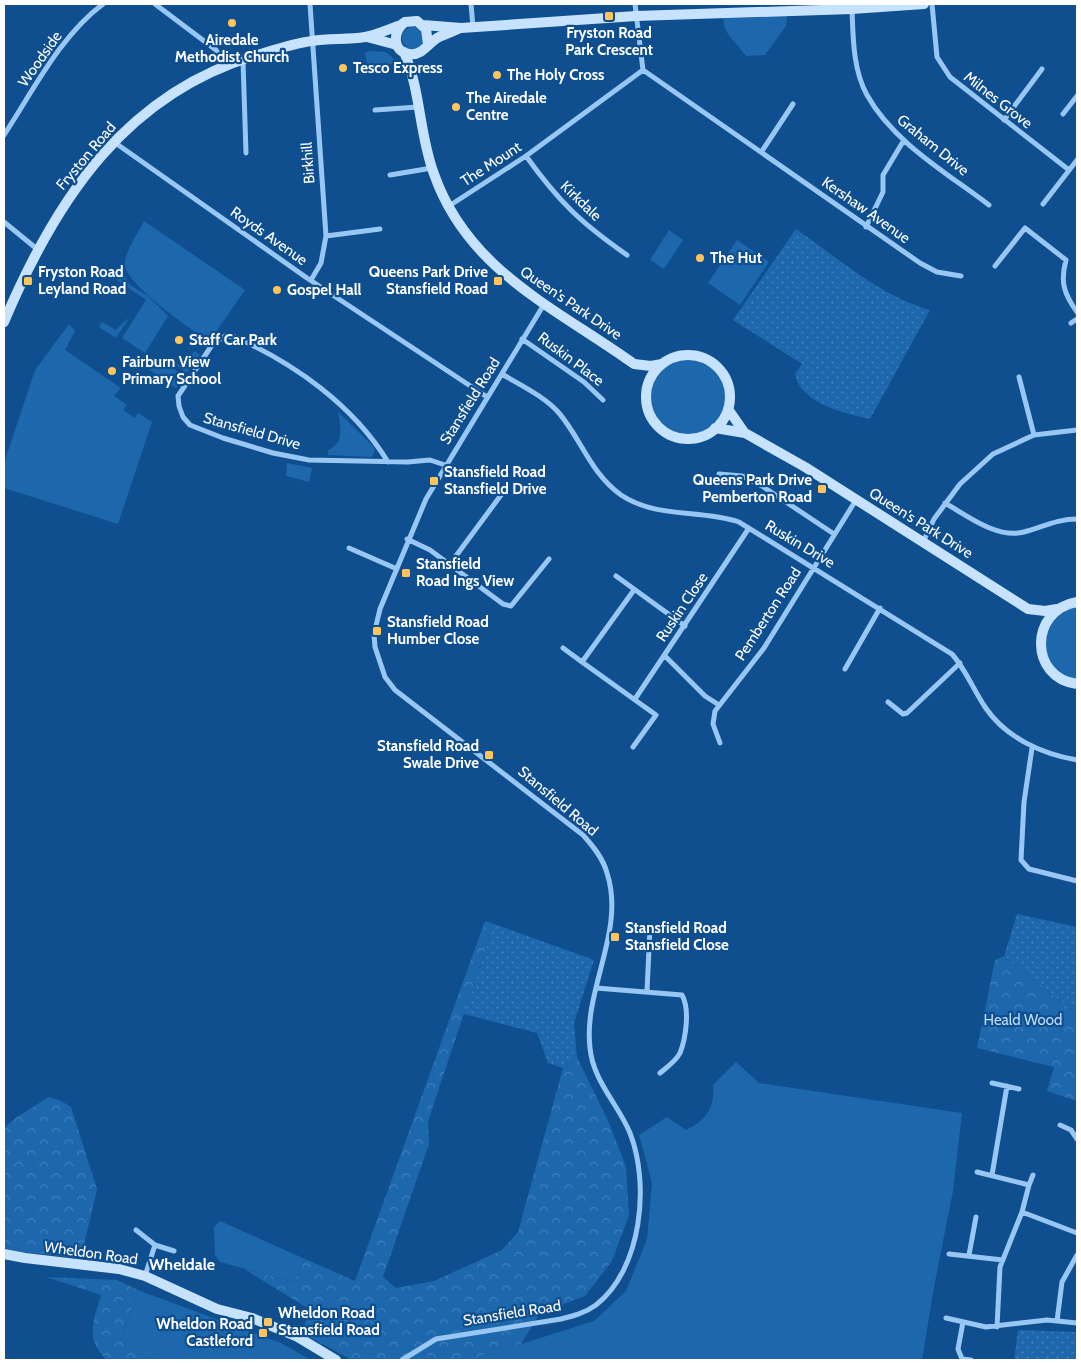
<svg xmlns="http://www.w3.org/2000/svg" width="1081" height="1364" font-family="Cabin,sans-serif">
  <defs>
    <pattern id="forest-crowns" width="20" height="18" patternUnits="userSpaceOnUse" patternTransform="scale(1.25)"><rect width="20" height="18" fill="#1d67ad"/><path d="M2 6a3 3 0 1 1 6 0M12 15a3 3 0 1 1 6 0" fill="none" stroke="#3f7eb9"/></pattern>
    <pattern id="park-dots" width="8" height="8" patternUnits="userSpaceOnUse" patternTransform="scale(1.25)"><rect width="8" height="8" fill="#1d67ad"/><path d="M2 2h.1M6 6h.1" fill="none" stroke="#3f7eb9" stroke-width="1.8" stroke-linecap="round"/></pattern>
  </defs>
  <rect width="100%" height="100%" fill="#0f4f8f"/>
  <path fill="#1d67ad" d="M787,15L786,26L765,55L746,56L728,34L724,26L723,17Z
    M402 38a11 11 0 1 1 22 0a11 11 0 1 1-22 0Z
    M369,51L386,52L399,64H367L365,53Z
    M144,221L245,290L206,346L200,342L203,337C187,327 122,281 125,263C126,250 138,233 144,221Z
    M669,230L683,240L664,269L650,260Z
    M737,240L769,262L740,305L708,283Z
    M121,270L130,285L148,296L168,316L145,353L122,338L146,300L117,280Z
    M127,319L128,320L116,338L99,327L102,322L116,330Z
    M69,324L75,331L65,350L121,388L114,396L127,405L123,410L135,418L138,413L152,422L118,524L4,488V463L35,370Z
    M194,351L200,355L187,373L160,354L182,367L186,363L191,366L192,363L188,360Z
    M160,357L183,376L186,375L176,388L147,368V364Z
    M650 397a38 38 0 1 1 76 0a38 38 0 1 1-76 0Z
    M338,412L373,446L375,450L372,457L328,455V450C344,444 341,427 338,412Z
    M287,463L312,468L309,482L286,476Z
    M1077,605V681C1069,678 1059,674 1053,667C1040,651 1044,622 1062,611C1066,608 1073,607 1077,605Z
    M736,1062L759,1083L962,1113L953,1191L934,1287L922,1360H484V1350L521,1344L594,1321L626,1291L647,1239L652,1183L639,1135L667,1117L686,1130C706,1121 715,1107 713,1085Z
    M220,1221L305,1259L294,1282L220,1262L215,1255L214,1227Z
    M138,1290L281,1343L311,1360H149L122,1337Z"/>
  <path fill="url(#forest-crowns)" d="M485,921L494,924L428,1121L429,1144L383,1277L396,1288L434,1281L502,1250L518,1232L563,1068L577,1057L609,1123L626,1167L629,1215L612,1261L585,1296L540,1313L521,1344L484,1350V1360H352L302,1333L309,1309L244,1269L294,1282L305,1259L355,1281Z
    M1004,956L1077,1014V1101L1047,1091L1054,1067L977,1048L995,960Z
    M49,1097L61,1101L71,1107L97,1189L81,1258L20,1252L4,1248V1128L17,1117Z
    M46,1277L117,1280L138,1290L122,1337L149,1360H107C84,1339 94,1320 101,1295Z"/>
  <path fill="url(#park-dots)" d="M796,229C838,258 880,296 930,310L870,419C844,413 801,404 795,374L802,364L733,320Z
    M1017,914L1077,927V1014L1004,956Z
    M494,924L594,960L574,1023L577,1057L563,1068L548,1063L537,1033L464,1014Z
    M1018,1330L1077,1332V1360H1014Z"/>
  <g fill="none" stroke-linecap="round" stroke-linejoin="round">
    <path stroke="#98c7f3" stroke-width="5" d="M155,4L216,50L225,66
      M310,4L326,236L321,263L311,280
      M471,4L473,27
      M635,4L643,70L920,263L937,272L961,276
      M932,4L937,57L950,77L1069,170
      M852,9C853,37 853,70 867,95C893,142 947,173 989,205
      M243,61L246,153
      M375,110L418,107
      M1063,114L1077,96
      M1004,120L1042,69
      M4,135C33,91 60,36 103,4
      M114,142L307,278L487,397
      M762,151L793,104
      M526,156C559,202 581,223 627,255
      M390,175L432,168
      M1043,204L1077,160
      M449,206L526,156L643,70
      M4,222L37,249
      M866,227L883,192V175L904,140
      M326,236L380,229
      M995,266L1025,228L1066,260C1060,282 1064,294 1077,312
      M1071,323L1077,319
      M522,339L584,382L603,400
      M502,374C520,385 544,396 559,413C581,439 591,474 621,495C657,519 700,509 739,522L952,654C966,670 973,689 985,707C1006,738 1042,754 1077,760
      M1019,377L1034,435
      M388,462C353,405 295,364 235,337L225,336L212,345L178,396L179,406L183,417L190,425L223,438L273,453L309,460L408,462L430,460L445,465
      M719,474L742,476L762,486L834,534
      M945,503C968,516 997,539 1024,532C1043,527 1057,519 1077,519
      M407,539L430,550L503,604L511,606L549,559
      M923,542L934,519L960,484L993,454L1034,435L1077,430
      M349,548L397,569
      M450,564L504,491
      M616,576L685,626
      M563,648L582,662
      M665,656L705,696L719,705
      M845,669L880,608
      M635,699L749,528
      M888,702L903,714L907,713L960,663
      M720,743L713,724L715,711L764,648L856,500
      M633,747L656,715L582,662L634,590
      M1032,748L1024,802L1021,860L1029,869L1077,881
      M627,928H650L647,991
      M596,988L682,995C690,1009 686,1038 680,1053C676,1061 667,1067 660,1073
      M992,1083L1019,1089
      M1060,1125L1071,1130L1077,1139
      M977,1172L1029,1185L1022,1212L1000,1267L997,1327
      M992,1175L1007,1086
      M1029,1185L1033,1175
      M1022,1212L1077,1233
      M136,1230L155,1245L174,1251
      M949,1254L1003,1260
      M969,1255L976,1217
      M145,1276L155,1245
      M946,1318L986,1327L1047,1320L1077,1323
      M1057,1321L1062,1282L1077,1255
      M963,1322L958,1349L962,1359L971,1360
      M402,1360L436,1339L561,1319C573,1316 585,1313 596,1305C642,1269 650,1184 630,1133C618,1104 593,1081 590,1048C583,989 626,931 607,873C603,858 593,846 583,835L395,690L385,677L375,647L374,634L380,609L426,499L543,306"/>
    <path stroke="#c7e2fd" stroke-width="10" d="M423,25L461,28L636,16L852,9L924,4
      M367,37L397,45
      M428,44L426,29L417,21L405,22C393,30 391,52 410,54C422,56 429,42 439,37C445,34 452,32 458,29
      M404,52C421,91 419,134 434,174C468,271 556,308 634,364L651,366L662,364
      M4,322C56,199 127,90 264,53C280,48 296,43 312,41C329,38 347,40 365,37C377,35 389,29 401,25
      M646 397a42 42 0 1 1 84 0a42 42 0 1 1-84 0Z
      M728,409L744,432
      M715,428L745,433L805,467L1028,609L1045,611L1057,609
      M1077,602C1029,610 1029,678 1077,684
      M4,1254L25,1258L119,1269L145,1276L217,1309L252,1318L296,1336L336,1360"/>
  </g>
  <g fill="#ffc55a" stroke="#0f4f8f" stroke-width="2">
    <rect x="604" y="11" width="10" height="10" rx="2.5"/>
    <circle cx="232" cy="23" r="5"/>
    <circle cx="343" cy="68" r="5"/>
    <circle cx="497" cy="75" r="5"/>
    <circle cx="456" cy="107" r="5"/>
    <circle cx="700" cy="258" r="5"/>
    <rect x="23" y="276" width="10" height="10" rx="2.5"/>
    <rect x="493" y="276" width="10" height="10" rx="2.5"/>
    <circle cx="277" cy="290" r="5"/>
    <circle cx="179" cy="340" r="5"/>
    <circle cx="112" cy="371" r="5"/>
    <rect x="429" y="476" width="10" height="10" rx="2.5"/>
    <rect x="817" y="484" width="10" height="10" rx="2.5"/>
    <rect x="401" y="568" width="10" height="10" rx="2.5"/>
    <rect x="372" y="626" width="10" height="10" rx="2.5"/>
    <rect x="484" y="750" width="10" height="10" rx="2.5"/>
    <rect x="610" y="932" width="10" height="10" rx="2.5"/>
    <rect x="263" y="1317" width="10" height="10" rx="2.5"/>
    <rect x="258" y="1328" width="10" height="10" rx="2.5"/>
  </g>
  <g text-anchor="middle" stroke-width="4.5" stroke-linejoin="round" paint-order="stroke">
    <g font-size="15" font-weight="bold" fill="#fff" stroke="#0f4f8f" text-anchor="start">
      <text x="609" y="38" text-anchor="middle">Fryston Road<tspan x="609" dy="17">Park Crescent</tspan></text>
      <text x="232" y="45" text-anchor="middle">Airedale<tspan x="232" dy="17">Methodist Church</tspan></text>
      <text x="353" y="73">Tesco Express</text>
      <text x="507" y="80">The Holy Cross</text>
      <text x="466" y="103">The Airedale<tspan x="466" dy="17">Centre</tspan></text>
      <text x="710" y="263">The Hut</text>
      <text x="38" y="277">Fryston Road<tspan x="38" dy="17">Leyland Road</tspan></text>
      <text x="488" y="277" text-anchor="end">Queens Park Drive<tspan x="488" dy="17">Stansfield Road</tspan></text>
      <text x="287" y="295">Gospel Hall</text>
      <text x="189" y="345">Staff Car Park</text>
      <text x="122" y="367">Fairburn View<tspan x="122" dy="17">Primary School</tspan></text>
      <text x="444" y="477">Stansfield Road<tspan x="444" dy="17">Stansfield Drive</tspan></text>
      <text x="812" y="485" text-anchor="end">Queens Park Drive<tspan x="812" dy="17">Pemberton Road</tspan></text>
      <text x="416" y="569">Stansfield<tspan x="416" dy="17">Road Ings View</tspan></text>
      <text x="387" y="627">Stansfield Road<tspan x="387" dy="17">Humber Close</tspan></text>
      <text x="479" y="751" text-anchor="end">Stansfield Road<tspan x="479" dy="17">Swale Drive</tspan></text>
      <text x="625" y="933">Stansfield Road<tspan x="625" dy="17">Stansfield Close</tspan></text>
      <text x="278" y="1318">Wheldon Road<tspan x="278" dy="17">Stansfield Road</tspan></text>
      <text x="253" y="1329" text-anchor="end">Wheldon Road<tspan x="253" dy="17">Castleford</tspan></text>
    </g>
    <g font-size="15" fill="#fff" stroke="#0f4f8f">
      <text transform="translate(40 59) rotate(-55)" y="5">Woodside</text>
      <text transform="translate(998 100) rotate(38)" y="5">Milnes Grove</text>
      <text transform="translate(933 145) rotate(39)" y="5">Graham Drive</text>
      <text transform="translate(86 156) rotate(-50)" y="5">Fryston Road</text>
      <text transform="translate(308 163) rotate(-94)" y="5">Birkhill</text>
      <text transform="translate(491 164) rotate(-33)" y="5">The Mount</text>
      <text transform="translate(581 201) rotate(44)" y="5">Kirkdale</text>
      <text transform="translate(866 210) rotate(35)" y="5">Kershaw Avenue</text>
      <text transform="translate(269 236) rotate(35)" y="5">Royds Avenue</text>
      <text transform="translate(571 303) rotate(34)" y="5">Queen's Park Drive</text>
      <text transform="translate(571 359) rotate(37)" y="5">Ruskin Place</text>
      <text transform="translate(470 401) rotate(-58)" y="5">Stansfield Road</text>
      <text transform="translate(252 431) rotate(16)" y="5">Stansfield Drive</text>
      <text transform="translate(921 523) rotate(32)" y="5">Queen's Park Drive</text>
      <text transform="translate(800 544) rotate(31)" y="5">Ruskin Drive</text>
      <text transform="translate(682 607) rotate(-56)" y="5">Ruskin Close</text>
      <text transform="translate(768 614) rotate(-57)" y="5">Pemberton Road</text>
      <text transform="translate(558 801) rotate(40)" y="5">Stansfield Road</text>
      <text transform="translate(91 1253) rotate(8)" y="5">Wheldon Road</text>
      <text transform="translate(512 1313) rotate(-9)" y="5">Stansfield Road</text>
    </g>
    <g font-size="15" fill="#bfdffe" stroke="#0f4f8f">
      <text x="1023" y="1025">Heald Wood</text>
    </g>
    <g font-size="16" font-weight="bold" fill="#fff" stroke="#0f4f8f">
      <text x="182" y="1270">Wheldale</text>
    </g>
  </g>
  <rect width="1081" height="1364" fill="none" stroke="#ffffff" stroke-width="10"/>
</svg>
